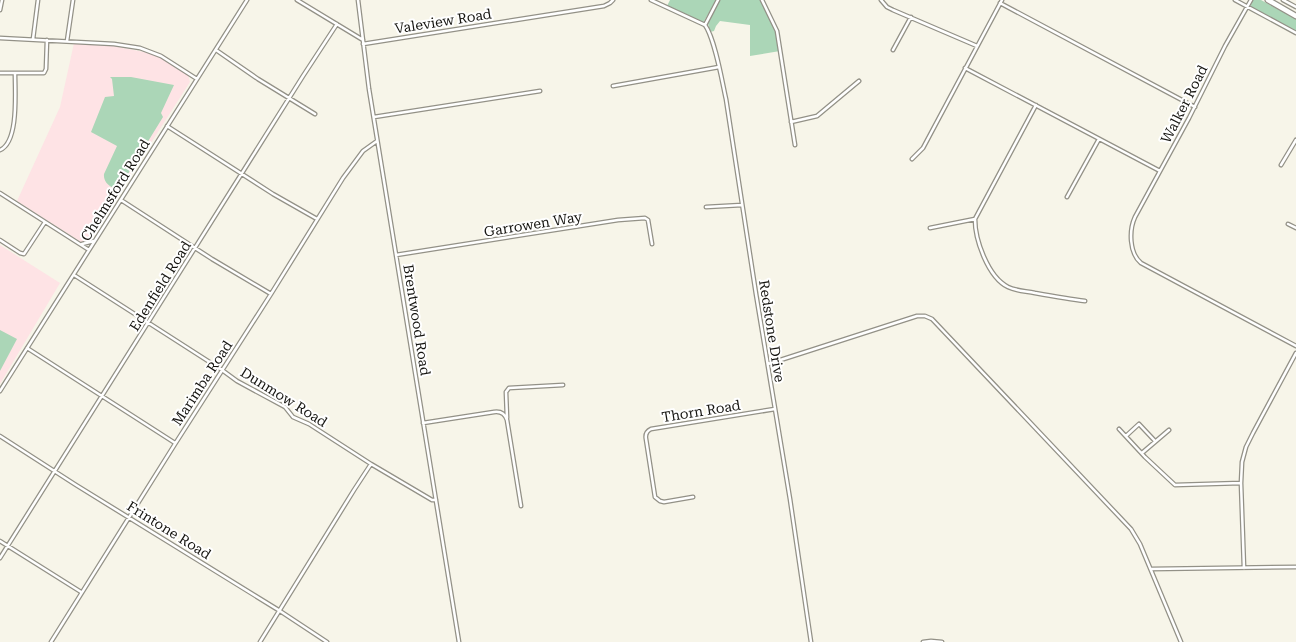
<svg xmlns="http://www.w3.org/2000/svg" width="1296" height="642" font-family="'Roboto Serif',serif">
  <rect width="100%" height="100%" fill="#f7f5e9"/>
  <path fill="#fee3e5" d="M74,43L108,45L154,54L188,75L190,82L90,238L85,242H81L17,201L60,107Z
    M0,245L60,283L0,384Z"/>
  <path fill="#abd6b7" d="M670,0H716L703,23L667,6Z
    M720,0H761L777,36L780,51L750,56V25L720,21L716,26L714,31L710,32L708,23Z
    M1253,0H1261L1296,19V32L1250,7Z
    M110,77H131L174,85L161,113L163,117L120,187L118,189C110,188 103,182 104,174L117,146L91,132L105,97L114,96L112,79Z
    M0,330L17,339L0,371Z"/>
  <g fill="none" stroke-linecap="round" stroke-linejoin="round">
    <defs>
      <path id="minor" d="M297,0L363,40
        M358,0L369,89L459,642
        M651,0L705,25
        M762,0L777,31L795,145
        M881,0L887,7L893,10L977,46
        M1235,0L1296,33
        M1251,0L1225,46L1189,118L1135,217C1129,230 1129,253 1141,263L1296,346
        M1283,0L1296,7
        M1000,3L1195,107
        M0,10L2,0
        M705,25C715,39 722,81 726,99L756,294L790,499L811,642
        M705,25L718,0
        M0,38L114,44L140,48L161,56L197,79
        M33,39L38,0
        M67,41L73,0
        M363,44L604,6L610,3L613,0
        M216,50L258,79L315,114
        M893,50L911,17
        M965,68L1160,171
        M0,73H44L46,69L47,40
        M613,86L719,67
        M374,117L540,91
        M791,122L817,116L859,81
        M167,126L273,194L317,219
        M0,150C19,142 15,92 15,73
        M912,159L923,148L1002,0
        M1281,165L1296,140
        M0,193L89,250
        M1067,197L1099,139
        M121,200L212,259L271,294
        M706,207L742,205
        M975,219C975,240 988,277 1008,287C1016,291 1026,291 1035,293C1052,296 1069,299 1085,301
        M1288,224L1296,228
        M930,228L975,219L1036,105
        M0,240L20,253L24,254L45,222
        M82,244L94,241
        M396,255L618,220L645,218L648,220L652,244
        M74,275L222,370L237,381L285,407L293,417L309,424L371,464L432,500H436
        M27,348L175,443
        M768,364L917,316H925L932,319L1131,529L1140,544L1181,642
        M0,391L247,0
        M507,418L506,392L509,388L563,385
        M423,423L494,412C501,411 505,414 507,420L521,506
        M1119,429L1145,457L1175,485L1241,483
        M0,436L76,485L280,611L327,642
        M1126,436L1139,424L1155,441
        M1142,453L1169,430
        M693,497L664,502L660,501L655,497L646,439C645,434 647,431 651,429L775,409
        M0,541L81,592
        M0,558L303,76L337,24
        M1244,568L1241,483L1242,462L1246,447L1253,433L1296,353
        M1151,569L1296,567
        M51,642L175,444L271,294L343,178L363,151L377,141
        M260,642L354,490L371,464
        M923,642L931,641L942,642"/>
      <path id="trunk" d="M1268,0L1296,16"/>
    </defs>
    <use href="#minor" stroke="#939187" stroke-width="5"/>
    <use href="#trunk" stroke="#939187" stroke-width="7"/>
    <use href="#minor" stroke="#fff" stroke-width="2.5"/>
    <use href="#trunk" stroke="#fff" stroke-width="4.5"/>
  </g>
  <g text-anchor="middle" stroke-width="4" stroke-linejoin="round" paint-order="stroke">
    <g font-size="14" fill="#151410" stroke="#fff">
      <text transform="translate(443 21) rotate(-9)" y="5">Valeview Road</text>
      <text transform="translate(1184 104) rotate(-63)" y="5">Walker Road</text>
      <text transform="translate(115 190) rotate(-58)" y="5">Chelmsford Road</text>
      <text transform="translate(533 224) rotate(-9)" y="5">Garrowen Way</text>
      <text transform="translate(160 286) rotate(-58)" y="5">Edenfield Road</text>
      <text transform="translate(417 320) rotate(81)" y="5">Brentwood Road</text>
      <text transform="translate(772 331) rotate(81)" y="5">Redstone Drive</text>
      <text transform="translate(202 383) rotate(-57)" y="5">Marimba Road</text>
      <text transform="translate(284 397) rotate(32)" y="5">Dunmow Road</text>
      <text transform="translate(701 411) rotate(-9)" y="5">Thorn Road</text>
      <text transform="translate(169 530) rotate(32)" y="5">Frintone Road</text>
    </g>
  </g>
</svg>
